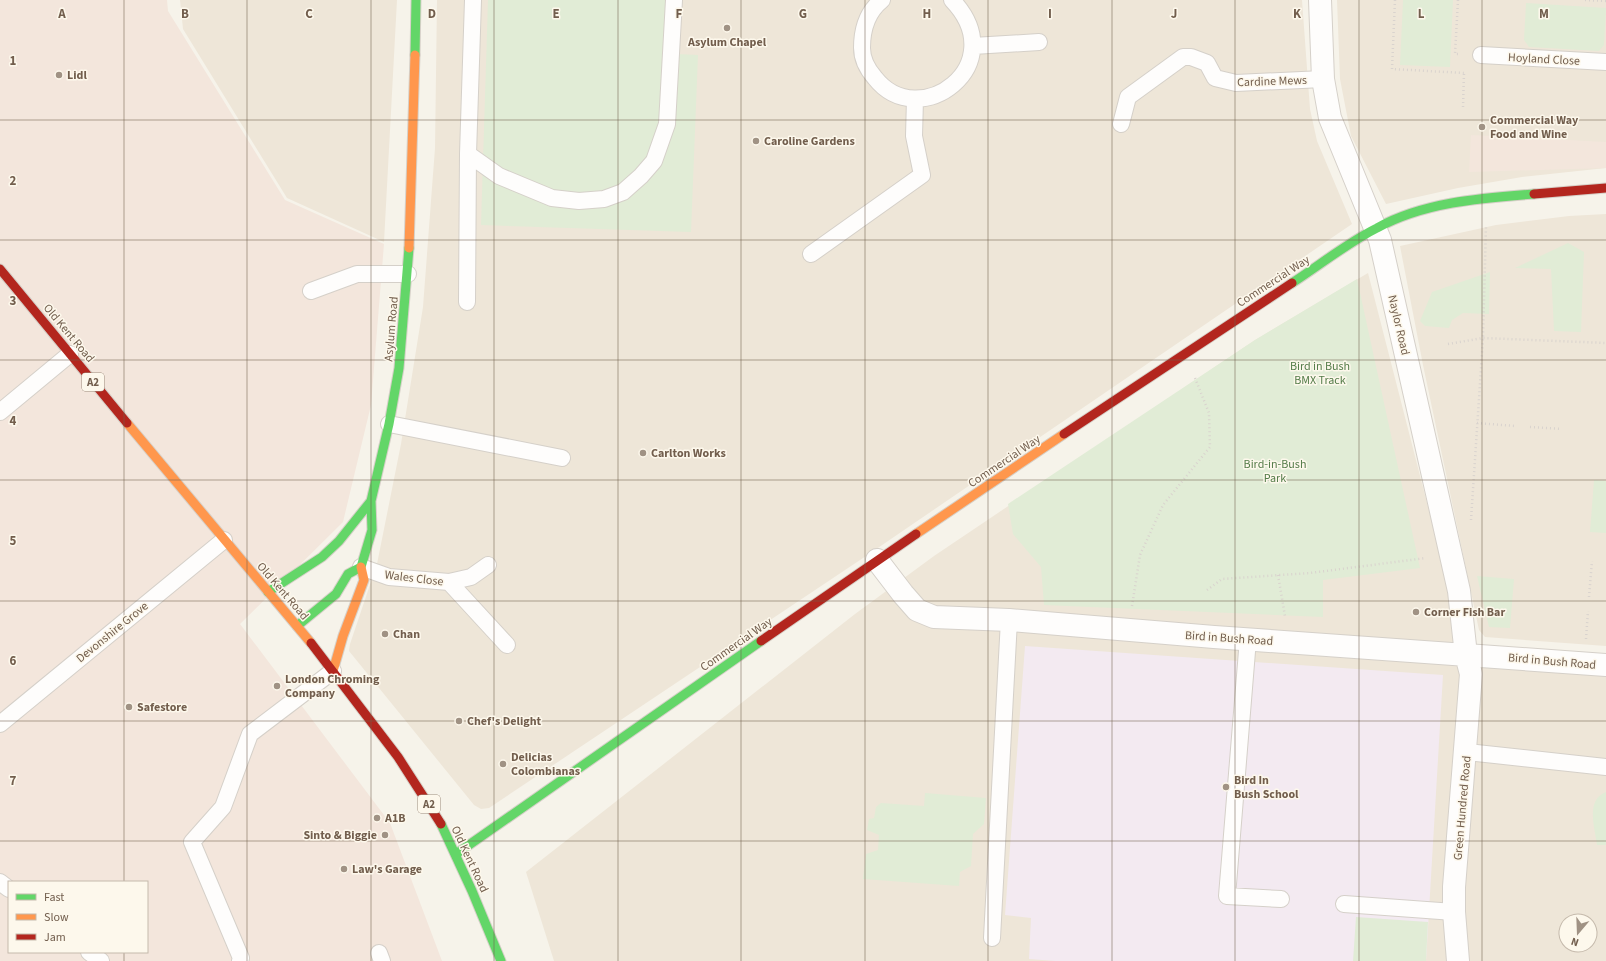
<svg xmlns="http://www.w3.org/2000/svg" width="1606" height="961" font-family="'Source Sans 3',sans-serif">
  <rect width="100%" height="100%" fill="#f6f3ea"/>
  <path fill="#eee6d8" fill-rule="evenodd" d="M180,0H397L384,242L287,198L183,29Z
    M437,0H1302L1310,109L1317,141L1352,224L869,554L489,808L481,809L474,805L349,651L350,644L377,564L401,444L423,307L435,148Z
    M1337,0H1606V168L1522,177L1458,188L1386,204L1351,136L1340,79Z
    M1606,214V646L1485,637L1479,630L1423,365L1400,246L1496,225L1569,216Z
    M1368,273L1466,655L1606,665V961H554L526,872L855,614L934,556L1255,340ZM1566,921H1590V945H1566Z"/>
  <path fill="#f3e6dc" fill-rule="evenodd" d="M0,0H167L168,11L285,200L384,244L371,405L343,522L240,624L390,823L442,961H0ZM9,882H147V952H9Z
    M1471,135L1606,142V168L1469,172Z"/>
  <path fill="#f3eaf1" d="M1025,646L1443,675L1426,961H1055L1029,959L1031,918L1005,915Z"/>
  <path fill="#e1ecd6" d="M488,0H679L677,54L698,55L691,232L481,225Z
    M1403,0H1453L1450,67L1400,65Z
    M1526,3L1606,8L1604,45L1599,51L1529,47L1524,40Z
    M1568,243L1584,252L1581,332L1554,331L1551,269L1515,268Z
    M1490,272L1489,314L1463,313L1452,320L1449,328L1425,326L1420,321L1432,292Z
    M1357,279L1420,568L1323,580V617L1044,605L1041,567L1013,534L1008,504L1255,340Z
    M1594,480L1606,481V533L1590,532Z
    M1477,576L1514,579L1510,628L1489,627Z
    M1606,792V845H1597C1595,828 1585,800 1606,792Z
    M925,793L986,798L984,824L973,834L971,866L960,872L959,886L863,879L866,854L878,850L879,835L867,830L869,819L874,818L876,807L881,803L924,806Z
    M1356,917L1428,922L1426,961H1353Z"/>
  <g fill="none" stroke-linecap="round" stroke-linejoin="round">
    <defs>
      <path id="lane" d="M882,0C867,12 862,30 862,48C862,59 868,70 875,78C919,134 1014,65 952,0
        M973,46L1039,42
        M1481,55L1606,62
        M1121,124L1128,97L1183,57H1191L1207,63L1215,78L1236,83L1323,79
        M468,154L499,176L552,198L579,201L604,199L623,192L641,176L654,161L667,124L674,0
        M811,254L922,175L914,136L915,99
        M311,291L357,274H408
        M467,302L468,154L473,0
        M0,412L70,354
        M389,424L562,458
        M361,567L389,577L449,582L471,577L488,565
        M449,582L507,645
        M1248,639L1227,896L1281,899
        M0,724L224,540
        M1467,752L1606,767
        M0,882L9,889
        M1344,904L1454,912
        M992,938L1009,620
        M89,952L101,961
        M379,953L382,961
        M240,961L241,958L192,842L223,807L250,734L333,671"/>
      <path id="street" d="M1320,0L1323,79L1330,118L1380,240L1459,591L1466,655L1471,674L1454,887V912L1458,961
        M877,560L903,594L917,610L934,617L1009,620L1214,637L1606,665"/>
      <path id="fast" d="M415,55L416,0
        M1292,283C1320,265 1347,243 1377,228C1424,202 1482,198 1534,194
        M268,592L322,557L339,541L371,501
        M297,626L336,594L348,574L361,567L372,530L371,501L389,424L399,368L409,248
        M441,824L472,891L501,961
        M456,854L761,641"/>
      <path id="slow" d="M409,248L415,55
        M127,423L311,643
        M916,534L1064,434
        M333,671L343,636L364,580L361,567"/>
      <path id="jam" d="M1534,194L1606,188
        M0,269L127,423
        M1064,434L1292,283
        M761,641L916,534
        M311,643L398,757L441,824"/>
    </defs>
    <use href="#lane" stroke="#d5d0c9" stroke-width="18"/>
    <use href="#street" stroke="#d5d0c9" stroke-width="24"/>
    <use href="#fast" stroke="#d6d0c8" stroke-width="11"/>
    <use href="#slow" stroke="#d6d0c8" stroke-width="11"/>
    <use href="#jam" stroke="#d6d0c8" stroke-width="11"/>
    <path stroke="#d9d3ce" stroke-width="2.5" stroke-dasharray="1 3" stroke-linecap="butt" d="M1395,0L1392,69L1464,73
      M1458,0L1455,54H1459
      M1585,0L1606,1
      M1463,107L1464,73
      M1448,344L1483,338L1606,343
      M1477,423L1515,426
      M1530,427L1561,429
      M1471,520L1483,338L1486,225
      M1278,575L1285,616
      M1207,590L1222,579L1310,573L1426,558
      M1589,597L1592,561
      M1132,606L1140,555L1163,505L1210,447L1209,413L1195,378
      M1586,639L1588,611"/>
    <use href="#lane" stroke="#fefdfc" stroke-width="16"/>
    <use href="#street" stroke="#fefdfc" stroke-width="22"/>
    <use href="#fast" stroke="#63d668" stroke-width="9"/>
    <use href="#slow" stroke="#ff974d" stroke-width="9"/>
    <use href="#jam" stroke="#b3261e" stroke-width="9"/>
  </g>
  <path fill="none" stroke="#725e4d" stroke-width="1" stroke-opacity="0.55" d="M124,0V882M247,0V961M371,0V961M494,0V961M618,0V961M741,0V961M865,0V961M988,0V961M1112,0V961M1235,0V961M1359,0V961M1482,0V961M0,120H1606M0,240H1606M0,360H1606M0,480H1606M0,601H1606M0,721H1606M0,841H1606M124,952V961"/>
  <g fill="#a09284" stroke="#fdf8ec" stroke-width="1.5">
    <circle cx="727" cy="28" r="4"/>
    <circle cx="59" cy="75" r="4"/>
    <circle cx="1482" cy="127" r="4"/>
    <circle cx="756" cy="141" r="4"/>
    <circle cx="643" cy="453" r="4"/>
    <circle cx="1416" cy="612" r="4"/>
    <circle cx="385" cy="634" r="4"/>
    <circle cx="277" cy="686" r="4"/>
    <circle cx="129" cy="707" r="4"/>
    <circle cx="459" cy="721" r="4"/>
    <circle cx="503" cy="764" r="4"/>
    <circle cx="1226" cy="787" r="4"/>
    <circle cx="377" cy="818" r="4"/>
    <circle cx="385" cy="835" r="4"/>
    <circle cx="344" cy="869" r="4"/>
  </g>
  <g text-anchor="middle" stroke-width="3" stroke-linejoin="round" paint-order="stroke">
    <g fill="#fdf8ec" stroke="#9c8c7d" stroke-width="1">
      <rect x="82" y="373" width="22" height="18" rx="3"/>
      <rect x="418" y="795" width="22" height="18" rx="3"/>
    </g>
    <g font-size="11" font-weight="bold" fill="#725e4d">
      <text x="93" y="386">A2</text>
      <text x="429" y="808">A2</text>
    </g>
    <g font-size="12" font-weight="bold" fill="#725e4d" stroke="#fdf8ec" text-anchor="start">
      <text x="727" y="46" text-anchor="middle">Asylum Chapel</text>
      <text x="67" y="79">Lidl</text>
      <text x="1490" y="124">Commercial Way<tspan x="1490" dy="14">Food and Wine</tspan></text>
      <text x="764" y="145">Caroline Gardens</text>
      <text x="651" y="457">Carlton Works</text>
      <text x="1424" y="616">Corner Fish Bar</text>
      <text x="393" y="638">Chan</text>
      <text x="285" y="683">London Chroming<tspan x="285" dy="14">Company</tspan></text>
      <text x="137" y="711">Safestore</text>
      <text x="467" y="725">Chef's Delight</text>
      <text x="511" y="761">Delicias<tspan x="511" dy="14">Colombianas</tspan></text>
      <text x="1234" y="784">Bird In<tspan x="1234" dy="14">Bush School</tspan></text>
      <text x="385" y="822">A1B</text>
      <text x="377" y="839" text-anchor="end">Sinto &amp; Biggie</text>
      <text x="352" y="873">Law's Garage</text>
    </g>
    <g font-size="12" fill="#725e4d" stroke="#fdf8ec">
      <text transform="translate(1544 59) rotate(3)" y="4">Hoyland Close</text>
      <text transform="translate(1272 81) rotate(-2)" y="4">Cardine Mews</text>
      <text transform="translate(1273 281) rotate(-33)" y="4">Commercial Way</text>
      <text transform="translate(1399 325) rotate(77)" y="4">Naylor Road</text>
      <text transform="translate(391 329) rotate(-85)" y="4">Asylum Road</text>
      <text transform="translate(69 333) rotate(50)" y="4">Old Kent Road</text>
      <text transform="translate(1004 461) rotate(-34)" y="4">Commercial Way</text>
      <text transform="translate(414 578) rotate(7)" y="4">Wales Close</text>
      <text transform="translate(283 591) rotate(49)" y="4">Old Kent Road</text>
      <text transform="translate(112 632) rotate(-39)" y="4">Devonshire Grove</text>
      <text transform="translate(1229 638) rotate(4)" y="4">Bird in Bush Road</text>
      <text transform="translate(736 644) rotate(-35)" y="4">Commercial Way</text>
      <text transform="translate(1552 661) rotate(5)" y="4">Bird in Bush Road</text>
      <text transform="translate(1462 808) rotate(-85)" y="4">Green Hundred Road</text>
      <text transform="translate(470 859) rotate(65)" y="4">Old Kent Road</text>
    </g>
    <g font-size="12" fill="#547c49" stroke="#fdf8ec">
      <text x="1320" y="370">Bird in Bush<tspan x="1320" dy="14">BMX Track</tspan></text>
      <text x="1275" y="468">Bird-in-Bush<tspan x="1275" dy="14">Park</tspan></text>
    </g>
  </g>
  <g font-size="13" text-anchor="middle" font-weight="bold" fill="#725e4d" stroke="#fdf8ec" stroke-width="3" stroke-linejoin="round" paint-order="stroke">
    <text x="62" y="18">A</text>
    <text x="185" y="18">B</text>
    <text x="309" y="18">C</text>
    <text x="432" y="18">D</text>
    <text x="556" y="18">E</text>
    <text x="679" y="18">F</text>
    <text x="803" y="18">G</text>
    <text x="927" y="18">H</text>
    <text x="1050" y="18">I</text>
    <text x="1174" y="18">J</text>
    <text x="1297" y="18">K</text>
    <text x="1421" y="18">L</text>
    <text x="1544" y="18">M</text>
    <text x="13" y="65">1</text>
    <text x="13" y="185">2</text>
    <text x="13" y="305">3</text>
    <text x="13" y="425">4</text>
    <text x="13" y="545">5</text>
    <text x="13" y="665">6</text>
    <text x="13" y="785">7</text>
  </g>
  <rect x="8" y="881" width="140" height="72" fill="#fdf8ec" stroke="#c5baac"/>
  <rect x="16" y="894" width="20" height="6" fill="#63d668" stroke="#c5baac"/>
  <text x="44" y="901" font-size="12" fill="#725e4d">Fast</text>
  <rect x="16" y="914" width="20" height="6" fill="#ff974d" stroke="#c5baac"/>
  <text x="44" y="921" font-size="12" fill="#725e4d">Slow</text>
  <rect x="16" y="934" width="20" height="6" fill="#b3261e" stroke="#c5baac"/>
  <text x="44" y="941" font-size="12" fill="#725e4d">Jam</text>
  <g transform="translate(1578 933) rotate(199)"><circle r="19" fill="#fdf8ec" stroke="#c5baac"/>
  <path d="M0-3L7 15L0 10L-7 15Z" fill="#a09284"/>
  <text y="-6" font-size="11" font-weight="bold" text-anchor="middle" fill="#725e4d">N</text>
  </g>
</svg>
